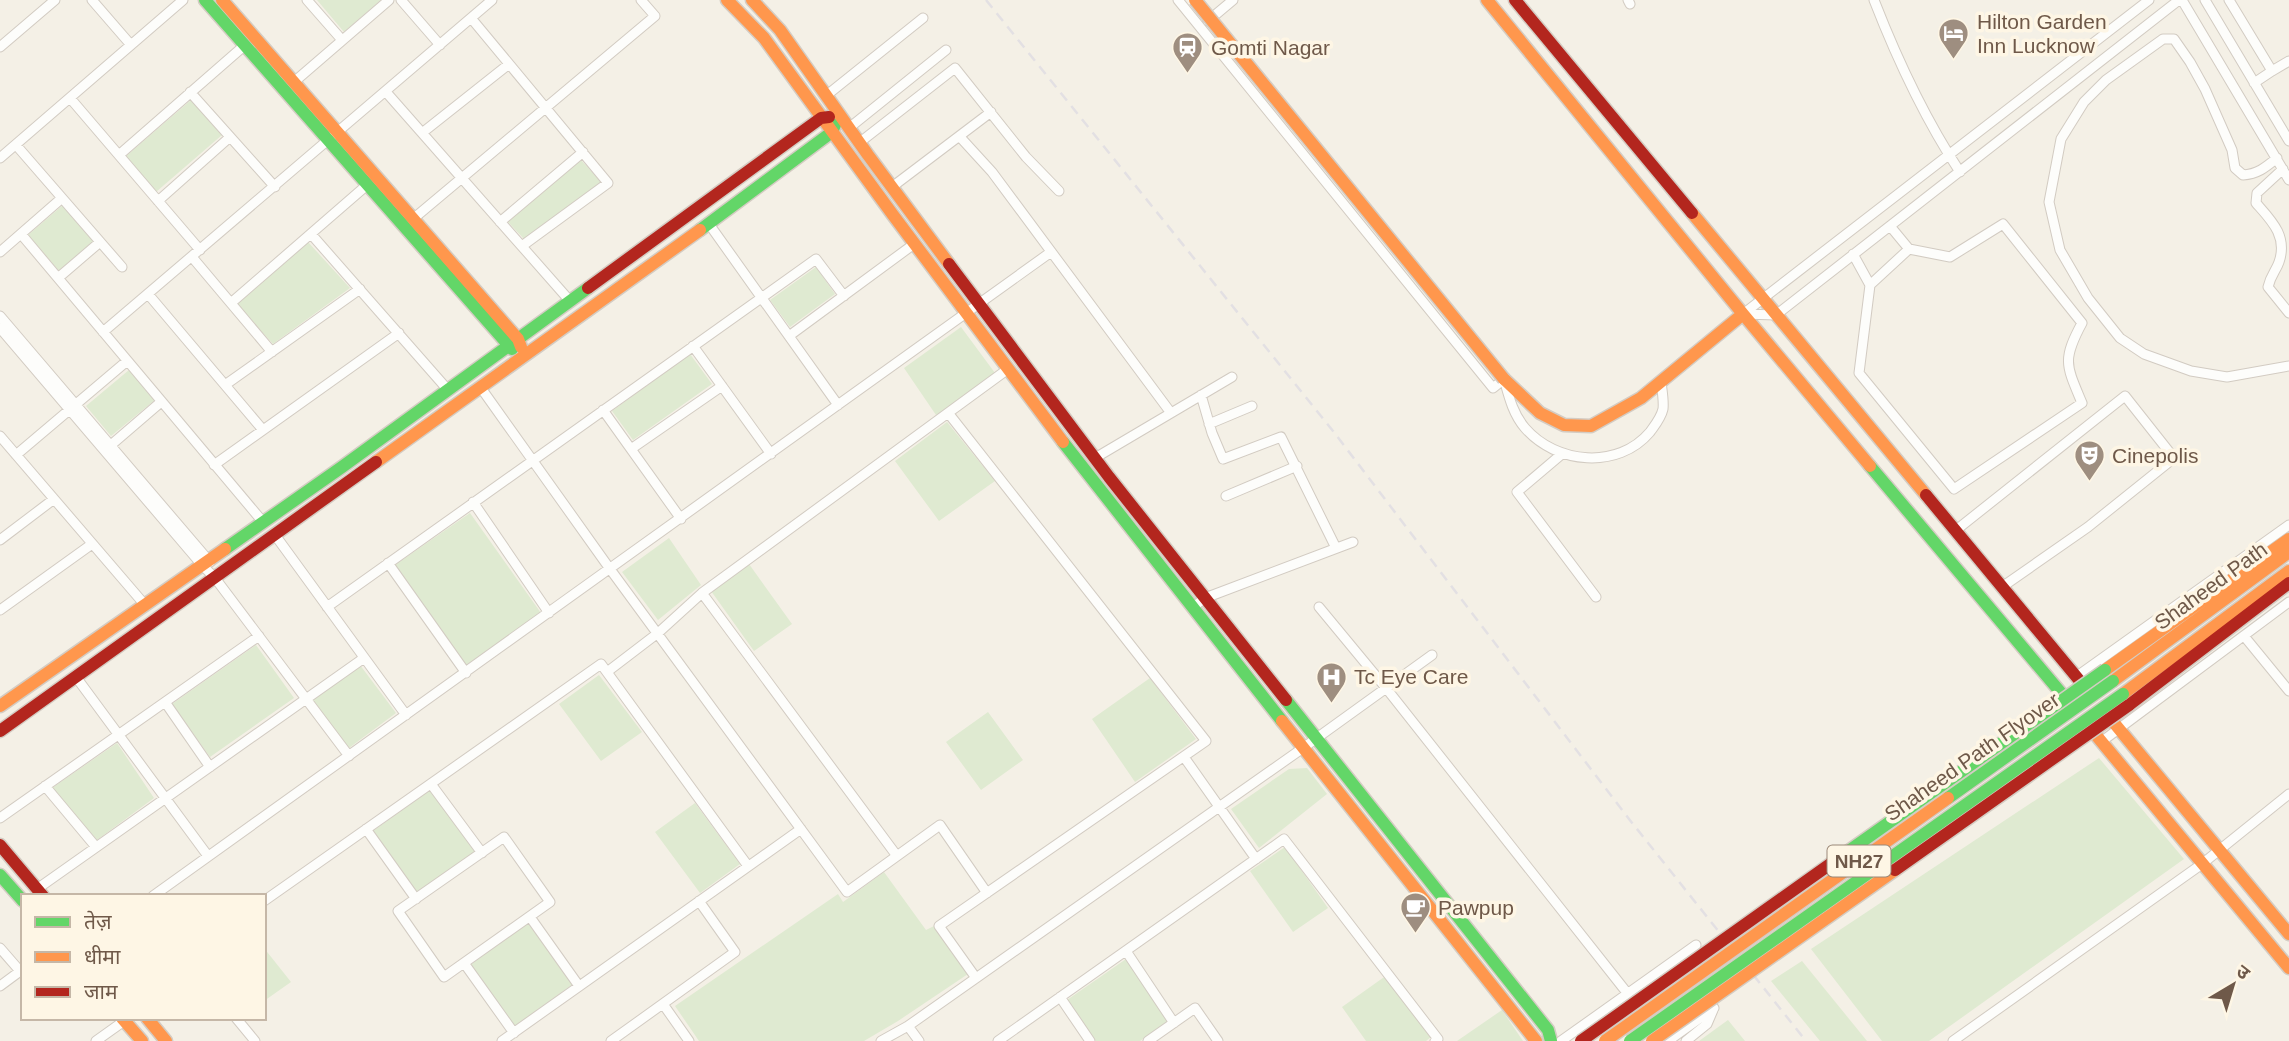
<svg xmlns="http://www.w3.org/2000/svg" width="2289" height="1041" font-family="Helvetica,'Noto Sans Devanagari',sans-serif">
  <rect width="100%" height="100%" fill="#f4f0e6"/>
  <path fill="#dfead1" d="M317,0H381L344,32Z
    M191,100L222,135L156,192L125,157Z
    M581,160L601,182L524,239L507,221Z
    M63,205L94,241L59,271L28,235Z
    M308,242L350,288L273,344L237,304Z
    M816,267L835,294L790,327L770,300Z
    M961,327L995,373L947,410L936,415L904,368Z
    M690,354L712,384L633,440L612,411Z
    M129,370L155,400L111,436L86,406Z
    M947,422L995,481L939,521L895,461Z
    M470,513L541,613L465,666L395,565Z
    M669,538L701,585L658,620L622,572Z
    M749,564L792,624L754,651L711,591Z
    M256,645L294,698L210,757L172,704Z
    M360,665L396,713L349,748L313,700Z
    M599,675L642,732L601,761L559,704Z
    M1150,678L1196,739L1135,782L1092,719Z
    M988,712L1023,760L981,790L946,742Z
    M117,743L154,798L97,840L52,788Z
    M2099,758L2184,859L1929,1041H1882L1811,949Z
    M1307,768L1327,794L1259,848L1231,809L1289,769Z
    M430,790L475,852L417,893L373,831Z
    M695,803L740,864L700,893L655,832Z
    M1285,847L1328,908L1293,932L1250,871Z
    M884,872L926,930L934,926L968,974L898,1021L864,1041H699L675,1006L838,894L843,902Z
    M528,923L573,984L515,1026L470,965Z
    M264,948L291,982L264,1001Z
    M1126,959L1169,1021L1140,1041H1096L1067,1000Z
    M1802,961L1867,1041H1820L1771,981Z
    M1387,975L1431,1037L1426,1041H1366L1342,1007Z
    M1502,1010L1523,1041H1457Z
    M1728,1020L1745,1041H1699Z"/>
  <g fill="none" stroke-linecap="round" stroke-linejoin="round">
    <defs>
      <path id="street" d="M92,0L131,45
        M307,0L342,40
        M401,0L440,45
        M1178,0L1493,388L1504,379C1509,397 1513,414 1525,428C1556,464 1618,470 1650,432C1655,425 1661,418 1663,409C1664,401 1662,390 1661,382
        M1628,0L1630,4
        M1874,0C1897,59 1925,119 1960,172
        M2182,0L2289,180
        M2205,0L2289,141
        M2229,0L2272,71L2289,61
        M471,18L608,183L522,246
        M1208,21L1233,0
        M0,47L55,0
        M294,82L389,0
        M2254,83L2272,71
        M190,92L275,187
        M386,92L570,301
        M827,95L923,18
        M70,98L200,250
        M849,128L946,50
        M422,133L509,64
        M960,137L992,172L1171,413
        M859,143L955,68L1026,157L1059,191
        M16,145L122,267
        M119,155L245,45
        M0,158L183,0
        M2277,158C2266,167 2258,174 2243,175L2235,168L2232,150L2205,89L2190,62L2174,39H2163L2106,80L2084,102L2061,139L2049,202L2060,250L2088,298L2120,338L2144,354L2191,371L2227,377L2289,366
        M2283,169L2257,193L2256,203C2271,220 2288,236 2279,262C2276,271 2271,274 2268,287L2289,313
        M892,187L991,112
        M158,201L230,137
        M413,219L655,16L641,0
        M500,222L583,152
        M709,224L838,405
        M1890,226L1909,249L1950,257L2003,224L2082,323C2062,360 2066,365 2082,403L1954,489L1859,373L1870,285L1909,249
        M21,234L263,522
        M311,234L448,390
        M0,252L62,198
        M1853,254L1870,285
        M192,257L272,352
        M58,278L100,242
        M148,294L263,430
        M231,303L367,185
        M1743,314L1776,315L2179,0
        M1743,314L2149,0
        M0,316L210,562
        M0,328L202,565L215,578L349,756
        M103,332L492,0
        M789,336L914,244
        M693,346L771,454
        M225,385L360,289
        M481,388L610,569L847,892L940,825L987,893
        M1201,395L1212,433L1223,459L1281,437L1336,548
        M603,410L681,519
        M949,414L1206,741L939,926L976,978
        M1209,424L1252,406
        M0,436L145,605
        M111,445L161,402
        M631,449L722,386
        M1563,453L1517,492L1596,597
        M16,455L127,361
        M1095,458L1232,377
        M214,465L399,333
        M1226,496L1297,466
        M473,502L549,613
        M1955,531L2125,396L2174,458L2088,527L2002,587
        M275,535L406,715
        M0,540L54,499
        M388,563L466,673
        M702,593L897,856
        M327,607L816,259L844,296
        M1319,607L1386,688L1628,994
        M1192,608L1205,598L1353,542
        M0,610L92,544
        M2244,636L2289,691
        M607,672L658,633L702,593L1008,369
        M76,677L208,856
        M2076,677L2289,525
        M165,702L210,767
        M2101,742L2289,602
        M1184,757L1256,859
        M431,784L482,853
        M45,786L96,847
        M0,818L259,636
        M366,829L416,899
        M504,837L550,902L444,977L398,911Z
        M37,889L364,658
        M153,896L1051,252
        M264,901L601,664L748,866
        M530,917L579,986
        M0,948L20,971
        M1126,951L1174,1023
        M464,963L514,1033
        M0,986L23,969
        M1060,997L1090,1041
        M663,1004L689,1041
        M236,1018L255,1041
        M908,1026L919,1041
        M96,1041L124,1021
        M502,1041L801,829
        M611,1041L735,952L699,901
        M881,1041L908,1026L1303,748L1432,655
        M998,1041L1284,839L1438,1039L1435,1041
        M1148,1041L1195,1008L1218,1041
        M1561,1041L1696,945
        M1668,1041L1714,1008
        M1686,1041L1707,1024L1713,1010
        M1953,1041L2202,864L2289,794"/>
      <path id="fast" d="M205,0L512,349
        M700,230L832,132L835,125
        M1063,442L1282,721
        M1870,466L2072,706
        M225,549L342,467L588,288
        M1286,700L1548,1030L1551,1041
        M0,875L23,901"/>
      <path id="slow" d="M222,0L518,339L521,347
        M727,0L764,38L893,215L1063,442
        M752,0L780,30L868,155L949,264
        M1487,0L1743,314L1870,466
        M1692,213L1926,495
        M1504,379L1540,413L1564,425L1591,426L1641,398L1743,314
        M376,462L700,230
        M2105,670L2289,539
        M2113,681L2289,552
        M2123,694L2289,571
        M0,706L225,549
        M2105,712L2289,934
        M1282,721L1536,1041
        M2086,723L2289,968
        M122,1018L142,1041
        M147,1018L166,1041"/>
      <path id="jam" d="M1515,0L1692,213
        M949,264L1109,477L1286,700
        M588,288L821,118L829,117
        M1926,495L2089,692
        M2129,705L2289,583
        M0,731L376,462
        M0,845L43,896"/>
    </defs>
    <use href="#street" stroke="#d2cbc2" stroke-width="11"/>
    <use href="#fast" stroke="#d4ccc3" stroke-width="15"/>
    <use href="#slow" stroke="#d4ccc3" stroke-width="15"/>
    <use href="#jam" stroke="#d4ccc3" stroke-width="15"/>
    <use href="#street" stroke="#fdfdfb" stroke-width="9"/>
    <use href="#fast" stroke="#63d668" stroke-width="12"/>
    <use href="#slow" stroke="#ff974d" stroke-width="12"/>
    <use href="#jam" stroke="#b3261e" stroke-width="12"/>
    <path stroke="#e3e0e3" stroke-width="2.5" stroke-dasharray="10 7" stroke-linecap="butt" d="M986,0L1333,431L1629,819L1806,1041"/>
    <defs>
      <path id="fast-bridge" d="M1948,798L2113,681
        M1843,855L2105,670
        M1630,1041L2123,694"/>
      <path id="slow-bridge" d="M1195,0L1504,379
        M1605,1041L1948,798
        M1652,1041L1895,870"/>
      <path id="jam-bridge" d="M1895,870L2129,705
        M1581,1041L1843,855"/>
    </defs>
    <use href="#fast-bridge" stroke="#d4ccc3" stroke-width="15" stroke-linecap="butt"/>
    <use href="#slow-bridge" stroke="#d4ccc3" stroke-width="15" stroke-linecap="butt"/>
    <use href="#jam-bridge" stroke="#d4ccc3" stroke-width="15" stroke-linecap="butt"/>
    <use href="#fast-bridge" stroke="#63d668" stroke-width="12"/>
    <use href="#slow-bridge" stroke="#ff974d" stroke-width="12"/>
    <use href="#jam-bridge" stroke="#b3261e" stroke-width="12"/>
  </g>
  <defs>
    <symbol id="hotel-pin" viewBox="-11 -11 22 30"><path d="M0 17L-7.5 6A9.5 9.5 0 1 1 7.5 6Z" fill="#9e8e80" stroke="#fef6e5"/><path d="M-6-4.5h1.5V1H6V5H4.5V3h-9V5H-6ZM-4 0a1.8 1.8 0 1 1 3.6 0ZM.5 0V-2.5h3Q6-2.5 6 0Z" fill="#fff"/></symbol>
    <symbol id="station-pin" viewBox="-11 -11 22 30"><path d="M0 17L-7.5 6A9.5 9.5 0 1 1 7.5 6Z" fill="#9e8e80" stroke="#fef6e5"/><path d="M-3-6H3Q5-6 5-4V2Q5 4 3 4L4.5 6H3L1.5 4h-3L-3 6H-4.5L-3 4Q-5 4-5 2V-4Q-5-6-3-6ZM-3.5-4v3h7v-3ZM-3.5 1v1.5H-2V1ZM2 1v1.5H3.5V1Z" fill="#fff"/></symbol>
    <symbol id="theatre-pin" viewBox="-11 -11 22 30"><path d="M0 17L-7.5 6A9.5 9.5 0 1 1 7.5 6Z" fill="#9e8e80" stroke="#fef6e5"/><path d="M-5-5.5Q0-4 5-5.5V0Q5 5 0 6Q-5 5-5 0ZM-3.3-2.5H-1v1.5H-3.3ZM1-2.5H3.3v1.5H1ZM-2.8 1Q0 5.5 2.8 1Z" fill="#fff"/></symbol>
    <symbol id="hospital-pin" viewBox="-11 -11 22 30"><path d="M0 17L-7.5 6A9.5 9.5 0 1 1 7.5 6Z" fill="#9e8e80" stroke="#fef6e5"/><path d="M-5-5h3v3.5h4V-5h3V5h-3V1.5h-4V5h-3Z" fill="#fff"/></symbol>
    <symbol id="cafe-pin" viewBox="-11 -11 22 30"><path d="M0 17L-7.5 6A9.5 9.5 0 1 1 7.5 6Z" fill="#9e8e80" stroke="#fef6e5"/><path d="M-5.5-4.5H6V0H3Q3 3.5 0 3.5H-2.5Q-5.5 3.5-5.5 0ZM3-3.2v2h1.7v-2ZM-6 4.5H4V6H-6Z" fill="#fff"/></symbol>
  </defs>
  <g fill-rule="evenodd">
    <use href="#hotel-pin" x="1936" y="16" width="35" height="47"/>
    <use href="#station-pin" x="1170" y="30" width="35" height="47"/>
    <use href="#theatre-pin" x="2072" y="438" width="35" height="47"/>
    <use href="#hospital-pin" x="1314" y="660" width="35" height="47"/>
    <use href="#cafe-pin" x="1398" y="890" width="35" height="47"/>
  </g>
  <g text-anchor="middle" stroke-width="7" stroke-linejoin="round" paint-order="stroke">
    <rect fill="#fef6e5" stroke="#9a8878" stroke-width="2" x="1827.5" y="845.5" width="63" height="31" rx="5"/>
    <g font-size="19" font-weight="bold" fill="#6f5949">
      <text x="1859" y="868">NH27</text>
    </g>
    <g font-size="21" fill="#6f5949" stroke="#fef6e5" text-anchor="start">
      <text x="1977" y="29">Hilton Garden<tspan x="1977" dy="24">Inn Lucknow</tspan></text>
      <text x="1211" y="55">Gomti Nagar</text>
      <text x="2112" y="463">Cinepolis</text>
      <text x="1354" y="684">Tc Eye Care</text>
      <text x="1438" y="915">Pawpup</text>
    </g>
    <g font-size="21" fill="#6f5949" stroke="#fef6e5">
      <text transform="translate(2211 586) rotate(-36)" y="7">Shaheed Path</text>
      <text transform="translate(1972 757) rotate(-35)" y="7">Shaheed Path Flyover</text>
    </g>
  </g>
  <rect x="21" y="894" width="245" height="126" fill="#fef6e5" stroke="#c5b7a7" stroke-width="2"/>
  <rect x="35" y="917" width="35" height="10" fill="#63d668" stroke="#c5b7a7" stroke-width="2"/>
  <text x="84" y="929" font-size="21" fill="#6f5949">तेज़</text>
  <rect x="35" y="952" width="35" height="10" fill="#ff974d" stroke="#c5b7a7" stroke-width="2"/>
  <text x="84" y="964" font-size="21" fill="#6f5949">धीमा</text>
  <rect x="35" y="987" width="35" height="10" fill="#b3261e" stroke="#c5b7a7" stroke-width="2"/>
  <text x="84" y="999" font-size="21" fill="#6f5949">जाम</text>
  <g transform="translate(2233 985) rotate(38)" stroke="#fef6e5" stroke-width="5" paint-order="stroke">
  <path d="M0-5L12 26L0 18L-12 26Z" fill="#6f5949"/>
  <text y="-10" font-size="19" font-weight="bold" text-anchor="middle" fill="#6f5949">उ</text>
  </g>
</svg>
